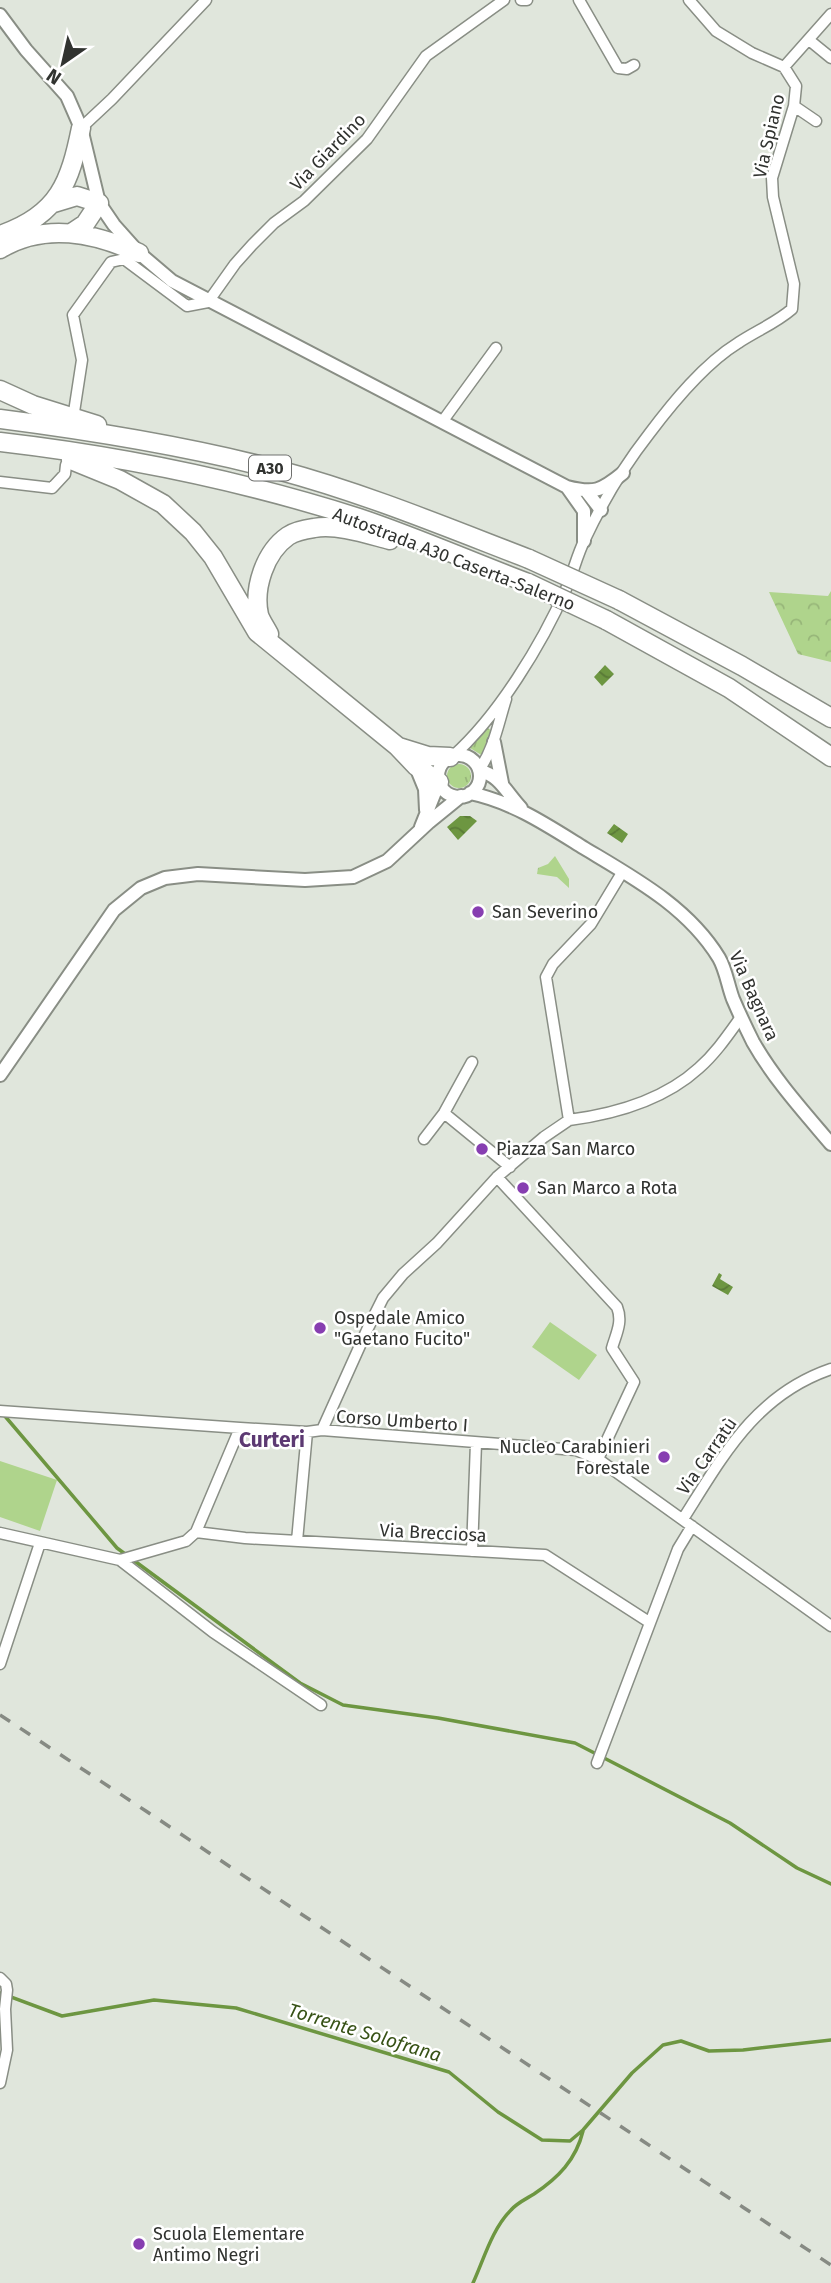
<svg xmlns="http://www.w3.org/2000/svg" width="831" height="2283" font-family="'Fira Sans',sans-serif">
  <defs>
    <pattern id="grass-tufts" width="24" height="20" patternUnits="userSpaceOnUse" patternTransform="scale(1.75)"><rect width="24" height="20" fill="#afd48c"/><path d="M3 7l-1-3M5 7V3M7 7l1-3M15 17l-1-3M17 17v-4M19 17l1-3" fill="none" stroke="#97b679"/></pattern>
    <pattern id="forest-crowns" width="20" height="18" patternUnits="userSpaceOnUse" patternTransform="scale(1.75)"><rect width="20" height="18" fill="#afd48c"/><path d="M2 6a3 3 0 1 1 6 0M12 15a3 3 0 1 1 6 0" fill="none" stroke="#97b679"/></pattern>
    <pattern id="water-waves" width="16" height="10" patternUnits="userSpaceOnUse" patternTransform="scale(1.75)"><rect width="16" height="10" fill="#6d9641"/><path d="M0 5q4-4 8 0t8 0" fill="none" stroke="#5a7b37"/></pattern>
  </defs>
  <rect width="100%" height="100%" fill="#e0e6dc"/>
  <path fill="url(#grass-tufts)" d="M488,728L492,731L483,756L470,748Z
    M447 776a12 12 0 1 1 24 0a12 12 0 1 1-24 0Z
    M555,856L569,879V888L557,877L537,874L538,868L548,864Z"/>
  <path fill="url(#forest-crowns)" d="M831,591V662L798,654L769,592L828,596Z"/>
  <path fill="#afd48c" d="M550,1322L597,1355L579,1380L532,1347Z
    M0,1461L57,1480L40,1531L0,1517Z"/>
  <path fill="url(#water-waves)" d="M605,665L614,674L602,686L594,677Z
    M460,816H470L477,821L458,840L447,827Z
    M614,824L628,834L622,843L607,833Z
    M719,1273L722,1275L720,1279L733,1287L728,1295L712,1286Z"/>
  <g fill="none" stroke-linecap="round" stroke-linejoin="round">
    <path stroke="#6d9641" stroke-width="3.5" d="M4,1415L117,1548L300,1683L343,1705L438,1718L575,1743L730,1823L797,1868L831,1884
      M0,1993L62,2016L154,2000L236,2008L449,2072L498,2112L542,2140L570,2141L583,2130L632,2073L663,2045L681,2041L709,2051L743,2050L831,2040
      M473,2283C484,2259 492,2229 511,2210C517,2203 526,2199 534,2194C558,2178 576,2160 583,2131"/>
    <defs>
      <path id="street" d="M521,0H527
        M579,0L618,68L627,69L634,65
        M689,0L716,31L752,53L784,67
        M809,40L831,58
        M794,106L816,121
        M81,128L112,99L206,0
        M74,412L82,360L73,315L111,262L124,259L187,306L208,302L235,264L252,245L274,223L304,201L367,139L426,56L504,0
        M442,422L496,348
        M0,482L52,488L65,474L66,465
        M453,756C498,716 542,644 566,589C573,573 577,555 585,539C602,503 624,466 649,434C673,402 704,364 738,343C756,331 776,323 792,309L794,284L773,197L772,178L794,106L796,86L784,67L831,14
        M479,770C494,749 498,724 506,699
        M444,1113L510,1167
        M569,1120C615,1114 664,1100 699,1068C716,1053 728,1035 741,1017
        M424,1139L444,1113L472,1062
        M497,1177L617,1307C623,1322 616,1334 612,1348L634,1382L598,1459
        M0,1411L240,1428L307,1432L322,1430L576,1450L598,1459L831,1626
        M322,1430L367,1330L383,1298L403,1274L437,1243L497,1177L544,1137L569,1120L546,977L553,964L591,924L623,871
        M683,1519C723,1456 755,1395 831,1369
        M196,1532L245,1538L545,1555L649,1622
        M0,1533L120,1560L186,1541L196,1532L240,1428
        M297,1541L307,1432
        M472,1551L476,1443
        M120,1560L213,1632L321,1705
        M0,1664L40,1543
        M597,1763L678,1549L692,1526
        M0,1978L6,1984L7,1990L5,2009L7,2050L0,2083"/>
      <path id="secondary" d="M0,15L26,50L67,96L81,128L99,203L114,225L139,253L172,281L567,487C594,494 601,491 623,473
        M567,487L584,511V541
        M587,492L601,510
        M494,742L502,783
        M438 776a21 21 0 1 1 42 0a21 21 0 1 1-42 0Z
        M416,767L425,789L426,810
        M479,770C500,776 506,792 521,808
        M470,793C513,802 547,825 584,848C634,878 688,907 719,958C726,970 728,986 733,999C739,1013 746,1028 753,1042C774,1079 804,1112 831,1144
        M421,827L439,782
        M0,1075L114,910L141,888L165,878L198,874L305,880L353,877L387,861L429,822L461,796"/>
      <path id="highway" d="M54,203L77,196L99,203L85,224L73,232
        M3,234C59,214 70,182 81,128
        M0,249C45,222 94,233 139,253
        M0,390L33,405L97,425
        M0,419C93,431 187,446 278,470C364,493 446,527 529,559
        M0,442C121,456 243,481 359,518C416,537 472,562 528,583
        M71,460L120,480L163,504L193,532L213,557L257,632L397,746L416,766L439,782
        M619,600L742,666L831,718
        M606,620L729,688L831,757
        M269,634C266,628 261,621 259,615C253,588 265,552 288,536C294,532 307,529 314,528C338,524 367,534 390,540
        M399,747L428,756L450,757"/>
    </defs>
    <use href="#street" stroke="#898e85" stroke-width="13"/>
    <use href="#secondary" stroke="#898e85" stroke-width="16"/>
    <use href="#highway" stroke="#898e85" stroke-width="21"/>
    <use href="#street" stroke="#fff" stroke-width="10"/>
    <use href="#secondary" stroke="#fff" stroke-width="12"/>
    <use href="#highway" stroke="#fff" stroke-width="18"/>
    <path stroke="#868a83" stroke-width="3.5" stroke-dasharray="12 12" stroke-linecap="butt" d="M0,1715C278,1897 553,2083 831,2265"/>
    <defs>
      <path id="highway-bridge" d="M529,559L619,600
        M528,583L606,620"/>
    </defs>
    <use href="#highway-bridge" stroke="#898e85" stroke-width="21" stroke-linecap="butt"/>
    <use href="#highway-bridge" stroke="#fff" stroke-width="18"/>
  </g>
  <g fill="#873eb1" stroke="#fff" stroke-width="2.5">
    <circle cx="478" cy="912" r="7"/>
    <circle cx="482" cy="1149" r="7"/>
    <circle cx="523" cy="1188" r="7"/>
    <circle cx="320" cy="1328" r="7"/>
    <circle cx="664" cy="1457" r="7"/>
    <circle cx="139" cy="2244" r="7"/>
  </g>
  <g text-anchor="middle" stroke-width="5" stroke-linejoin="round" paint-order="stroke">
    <rect fill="#fff" stroke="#6f706e" stroke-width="2" x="249" y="455.5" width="42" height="25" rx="5"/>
    <g font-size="16" font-weight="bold" fill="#313330">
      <text x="270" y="474">A30</text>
    </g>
    <g font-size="18" fill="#313330" stroke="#fff">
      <text transform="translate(769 136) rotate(-77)" y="6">Via Spiano</text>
      <text transform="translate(328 152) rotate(-46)" y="6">Via Giardino</text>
      <text transform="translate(454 559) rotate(21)" y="6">Autostrada A30 Caserta-Salerno</text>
      <text transform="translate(754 996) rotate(66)" y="6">Via Bagnara</text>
      <text transform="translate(402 1421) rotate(4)" y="6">Corso Umberto I</text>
      <text transform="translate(707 1456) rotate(-55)" y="6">Via Carratù</text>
      <text transform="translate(433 1533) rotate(3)" y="6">Via Brecciosa</text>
    </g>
    <g font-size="18" fill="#313330" stroke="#fff" text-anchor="start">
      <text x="492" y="918">San Severino</text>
      <text x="496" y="1155">Piazza San Marco</text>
      <text x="537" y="1194">San Marco a Rota</text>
      <text x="334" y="1324">Ospedale Amico<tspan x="334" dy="21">"Gaetano Fucito"</tspan></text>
      <text x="650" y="1453" text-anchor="end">Nucleo Carabinieri<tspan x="650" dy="21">Forestale</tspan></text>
      <text x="153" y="2240">Scuola Elementare<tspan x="153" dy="21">Antimo Negri</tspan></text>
    </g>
    <g font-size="19" font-style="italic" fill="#375216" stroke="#fff">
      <text transform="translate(365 2032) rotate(17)" y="7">Torrente Solofrana</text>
    </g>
    <g font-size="21" font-weight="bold" fill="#5c3972" stroke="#fff">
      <text x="272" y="1447">Curteri</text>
    </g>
  </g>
  <g transform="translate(63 63) rotate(214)" stroke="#ffffff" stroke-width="5" paint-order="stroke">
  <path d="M0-5L12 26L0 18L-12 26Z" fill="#313330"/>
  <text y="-10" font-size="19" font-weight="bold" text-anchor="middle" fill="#313330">N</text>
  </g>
</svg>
